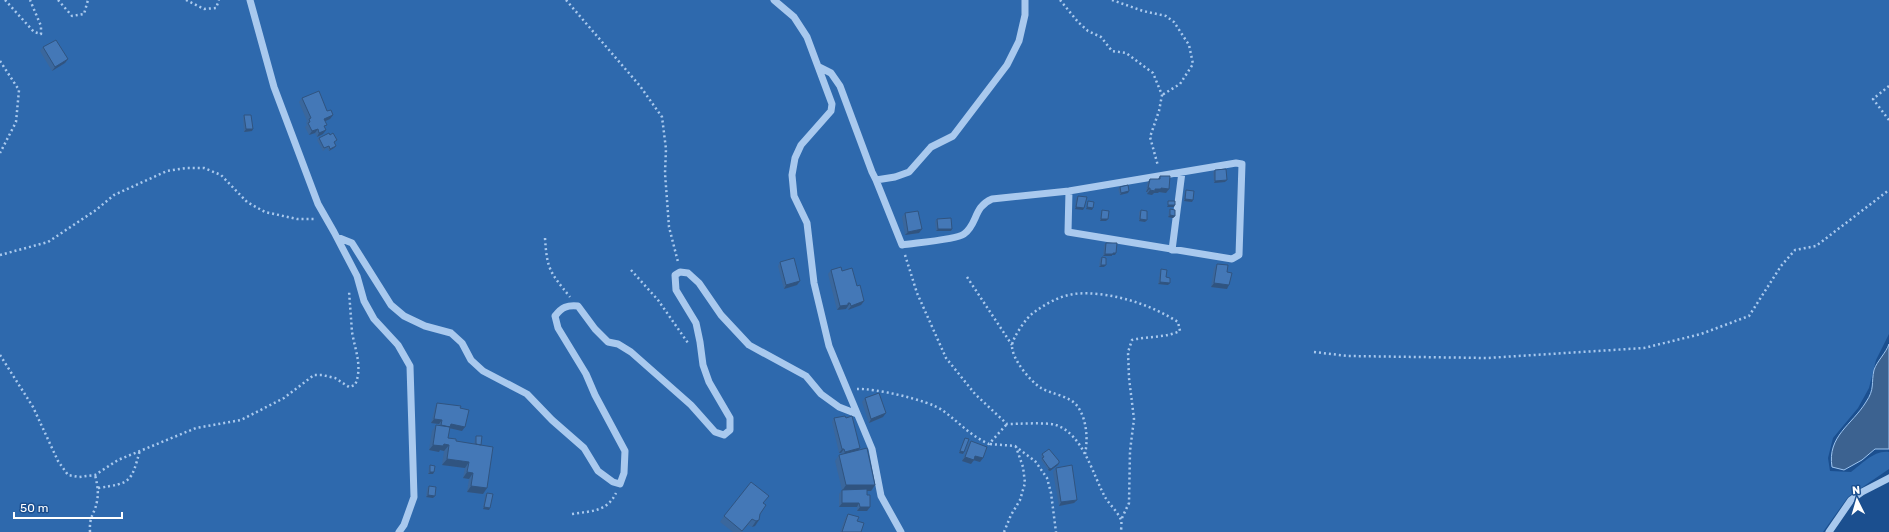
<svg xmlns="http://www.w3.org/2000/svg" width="1889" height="532" font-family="Rubik,sans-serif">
  <rect width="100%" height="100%" fill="#1b4f8f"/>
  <path fill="#2e69ad" d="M0,0H1889V334L1876,360L1869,388L1858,408L1833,438L1828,458L1830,471L1851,472C1862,464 1874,450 1889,452V469L1848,497L1823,532H0Z"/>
  <path fill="#3c6290" stroke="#9cc4f0" d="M1889,344V449H1875L1862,460L1844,470L1832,467C1827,436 1852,425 1866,402C1875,389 1871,383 1874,370C1877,361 1886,353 1889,344Z"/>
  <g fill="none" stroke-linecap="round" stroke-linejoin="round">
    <path stroke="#a9c9ee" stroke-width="2.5" stroke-dasharray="2 3" stroke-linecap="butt" d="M5,0L34,32L41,34V26L30,0
      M58,0L72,16L84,14L88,0
      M186,0L204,9L216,8L219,0
      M566,0L640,86L662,117L666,149L665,173L669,227L678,262
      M1060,0L1078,22L1088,31L1101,37L1112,51L1126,53L1153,73L1162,95L1159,111L1150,137L1158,166
      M1112,0L1143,11L1166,16L1174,22L1189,45L1193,64L1180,84L1162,95
      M0,61L19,90L16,122L0,153
      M1889,86L1873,99L1889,120
      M545,238C547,270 550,272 570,297
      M0,255L48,242L96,210L114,195L167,171L186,168H204L221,175L247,202L265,212L297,219H316
      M905,255L917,293L946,358L975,394L1007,424C1017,424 1048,422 1056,425C1083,434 1093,475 1105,497C1109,504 1118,512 1121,520C1122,523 1121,529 1121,532
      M631,270L658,300L688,343
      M967,277L1012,345
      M1314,352L1348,356L1487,358L1644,348L1701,334L1749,316L1781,266L1795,250L1816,246L1889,190
      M0,355L33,407L58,461L68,475L79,477L95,475L118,460L196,428L241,420L284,398L314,375H322L335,378L349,387L355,385C363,367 355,350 352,332C351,318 350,305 349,291
      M857,389C874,388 928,400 942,410C959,422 969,435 989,444L1007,424
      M990,444L1015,446L1035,461L1047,478L1051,493L1056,532
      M1085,454C1088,440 1087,420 1078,407C1071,396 1051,394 1041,388C1030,381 1012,359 1012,346C1012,338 1027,317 1033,313C1055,297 1071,291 1098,294C1127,297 1154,307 1178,322L1180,331C1165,338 1148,336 1132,340L1128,352L1129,378L1134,419L1130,451L1129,503L1121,520
      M98,488C131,483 131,483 140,450
      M572,514C591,511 607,512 616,493
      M90,532C89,515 95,514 97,501C99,492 97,483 95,475
      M1004,532L1011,515L1020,500L1025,483L1023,467L1016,447"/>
    <path stroke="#a9c9ee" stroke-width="7" d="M250,0L274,87L318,204L334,232L357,276L364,301L374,319L398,345L410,366L414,497L404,525L399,532
      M774,0L794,17L807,37L832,104L831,111L801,145L795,158L792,175L794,196L807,223L814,283L829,346L872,449L881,496L901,532
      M819,67L831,73L840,86L872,172L876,180L895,177L909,172L931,147L953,136L1007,65L1019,41L1025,15V0
      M876,180L902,245C913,243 956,240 964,234C978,224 973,207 992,199L1069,191L1236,163L1242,164L1239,255L1232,259L1068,232L1069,191
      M337,237L352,243L391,305L404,316L425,326L451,333L462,343L471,360L483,371L527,394L552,420L584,448L598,471L613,482L620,484L624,473L625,451L595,395L586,374L558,328L555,316C562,307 567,305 578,306L595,329L608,342L618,344L631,352L691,405L715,432L724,435L730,430V418L709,382L703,365L700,342L696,323L676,290L675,275L680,272L688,273L699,283L721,315L749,345L806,376L821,394L839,407L857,414
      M1172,250L1182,172
      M1829,532L1851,500L1862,492L1889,478"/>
  </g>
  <path fill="#3a679d" d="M43,47L68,59L65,63L52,71L40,51Z
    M302,98L327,111L333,115L330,119L325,121V128L326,130L323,134L317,137L315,133L309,135L305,127L307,125L306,123L307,121L299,102Z
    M244,115L252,131L244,132L243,118Z
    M319,138L336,142L334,143L336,146L334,148L329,151L327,148L323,151L317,140Z
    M1215,170L1227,180L1225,182L1214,183L1213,172Z
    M1160,176L1169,189L1166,193L1159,192L1158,193H1154L1152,195L1147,194V192H1146L1147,183L1150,179H1158Z
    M1120,187L1128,193L1120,195L1118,189Z
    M1186,190L1192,202L1184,201L1185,192Z
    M1078,196L1084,208L1083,210L1075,209L1076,198Z
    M1088,201L1092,210L1086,209L1087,203Z
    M1170,209L1175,216L1173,218L1168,217L1169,211Z
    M1102,210L1108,219L1106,221H1100L1101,212Z
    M1141,210L1147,220L1145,222L1139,221V212Z
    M905,213L922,229L919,233L905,235L902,217Z
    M937,219L951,231H936L935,221Z
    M1106,243L1115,255H1112V256H1103L1104,245Z
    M1102,257L1104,267H1099L1100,259Z
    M780,262L800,281L797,285L784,289L778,266Z
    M1217,264L1227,272V289L1211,287L1214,268Z
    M1161,269L1170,283L1168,285L1158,284L1160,271Z
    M831,270L842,271L857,286L864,301L861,305L848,310L847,307L846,309L837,310L828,274Z
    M865,398L883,417L869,423L862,402Z
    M437,403L460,408L462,431L449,428L448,438L456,441L474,444L475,438L476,436L481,445L487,488L483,494L467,492L469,479L463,478L465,468L442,465L444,451L440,450L439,452L429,450L432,431L436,425H439V424L431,423L435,407Z
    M834,418H846L858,450L875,485L871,491H867V495L870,507L867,511H857V507H839V494L842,490L835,461L839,455H842L841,453H839L832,422Z
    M965,438L964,452L963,454L959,453L964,440Z
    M971,441L983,458L980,462L974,460L971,464L962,461L968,444Z
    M1042,454L1059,463L1058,465L1050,471L1048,470L1041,460L1042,459L1041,456Z
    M430,465L434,472L433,474H428L429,467Z
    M1056,468L1077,500L1074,503L1059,506L1053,472Z
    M429,486L435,496L433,498L426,497L427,488Z
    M487,493L489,510L483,509L485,495Z
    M763,504L760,514L759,520L755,526L752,527L748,525L742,532H733L720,522L724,516Z
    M848,514L857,521L861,532H840L845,518Z"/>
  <path fill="#305480" d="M68,59L65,63L52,71L55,67Z
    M333,115L330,119L321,123L324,119Z
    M246,129H253L252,131L244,132Z
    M318,129L315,133L309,135L312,131Z
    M326,130L323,134L317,137L319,133Z
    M336,146L334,148L329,151L330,149Z
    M1227,180L1225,182L1214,183L1215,181Z
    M1148,188H1150L1147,192H1146Z
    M1161,188L1169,189L1166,193L1159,192L1158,193H1154L1152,195L1147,194L1150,190Z
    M1129,191L1128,193L1120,195L1121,193Z
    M1185,199L1193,200L1192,202L1184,201Z
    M1168,205H1175L1174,207H1167Z
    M1076,207L1084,208L1083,210L1075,209Z
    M1087,207L1093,208L1092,210L1086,209Z
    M1170,215L1175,216L1173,218L1168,217Z
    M1101,219H1108L1106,221H1100Z
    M1140,219L1147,220L1145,222L1139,221Z
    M922,229L919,233L905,235L908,232Z
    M938,229H952L951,231H936Z
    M1113,253H1116L1115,255H1112V256H1103L1105,254Z
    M1101,265H1106L1104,267H1099Z
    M800,281L797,285L784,289L786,285Z
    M1160,282L1170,283L1168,285L1158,284Z
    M1214,283L1229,285L1227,289L1211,287Z
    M864,301L861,305L848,310L851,306Z
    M850,303L846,309L837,310L840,306Z
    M886,413L883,417L869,423L871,419Z
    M434,419L442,420L439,424L431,423Z
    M451,424L465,427L462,431L449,428Z
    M444,444L449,445L444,451L440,450L439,452L429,450L433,445Z
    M860,448L857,452L842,456L845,452Z
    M842,449H844L841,453H839Z
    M960,451L964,452L963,454L959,453Z
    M975,456L983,458L980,462L973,460Z
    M965,457L974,460L971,464L962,461Z
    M447,459L469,462L465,468L442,465Z
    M1059,463L1058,465L1050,471L1048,470L1049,468Z
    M430,472H434L433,474H428Z
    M467,472L473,473L469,479L463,478Z
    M846,485H875L871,491H842Z
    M471,486L487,488L483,494L467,492Z
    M428,495L435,496L433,498L426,497Z
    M1077,500L1074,503L1059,506L1061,502Z
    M842,503H859L857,507H839Z
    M484,507L490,508L489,510L483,509Z
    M860,507H870L867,511H857Z
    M759,520L755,526L752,527L756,521Z"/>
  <path fill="#4478b7" stroke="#305480" d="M56,40L68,59L55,67L43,47Z
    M319,91L327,111L331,110L333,115L324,119L327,125L324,126L326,130L319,133L318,129L312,131L308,123L310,122L309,119L311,118L302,98Z
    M244,115H251L253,129H246Z
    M329,133L330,135L333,133L337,140L334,142L336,146L330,149L329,146L324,148L319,138Z
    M1226,169L1227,180L1215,181V170Z
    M1160,176H1170L1169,189L1161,188V189H1155V191L1150,190V188H1148L1150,179H1160Z
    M1128,185L1129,191L1121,193L1120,187Z
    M1186,190L1194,191L1193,200L1185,199Z
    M1078,196L1087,197L1084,208L1076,207Z
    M1088,201L1094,202L1093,208L1087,207Z
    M1168,201H1175V205H1168Z
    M1170,209L1175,210V216L1170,215Z
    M1102,210L1109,211L1108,219H1101Z
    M1141,210L1147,211V220L1140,219Z
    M918,211L922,229L908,232L905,213Z
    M951,218L952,229H938L937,219Z
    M1106,243H1117L1116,253H1113V254H1105Z
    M1102,257L1106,258V265H1101Z
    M794,258L800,281L786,285L780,262Z
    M1217,264L1228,265L1227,272L1232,273L1229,285L1214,283Z
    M841,267L842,271L852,268L857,286L860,285L864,301L851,306L850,303H848V305L840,306L831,270Z
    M1161,269L1167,270L1166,277L1170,278V283L1160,282Z
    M879,393L886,413L871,419L865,398Z
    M437,403L461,406L460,408L469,410L465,427L451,424L450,427L441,425L442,420L434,419Z
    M845,416L846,418L852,416L860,448L845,452L844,449H842L834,418Z
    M436,425L450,427L448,438L456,439V441L493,447L487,488L471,486L473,473L467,472L469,462L447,459L449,445L444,444L443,446L433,445Z
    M476,436H482L481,445L476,444Z
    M965,438L969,439L964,452L960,451Z
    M971,441L987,447L983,458L975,456L974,460L965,457Z
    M867,448L875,485H846L839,455Z
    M1049,449L1059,461V463L1051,469L1049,468L1042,458L1044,457L1042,454Z
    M430,465L435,466L434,472H430Z
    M1072,465L1077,500L1061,502L1056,468Z
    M751,482L769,496L763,503L766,505L760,514L759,520L756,521L752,519L742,531L724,516Z
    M429,486L436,487L435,496L428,495Z
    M867,489V495H870V507H860L859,503H842V490Z
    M487,493L493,494L490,508L484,507Z
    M848,514L859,517L857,521L864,523L861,532H842Z"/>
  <g transform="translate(1857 500) rotate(355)" stroke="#1b4f8f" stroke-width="3" paint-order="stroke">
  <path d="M0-3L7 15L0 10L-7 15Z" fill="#ffffff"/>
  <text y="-6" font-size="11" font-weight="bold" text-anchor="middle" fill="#ffffff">N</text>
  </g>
  <path d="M14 512v6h108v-6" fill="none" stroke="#ffffff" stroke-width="2"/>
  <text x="20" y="512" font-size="12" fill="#ffffff" stroke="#1b4f8f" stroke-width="3" paint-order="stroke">50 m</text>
</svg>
